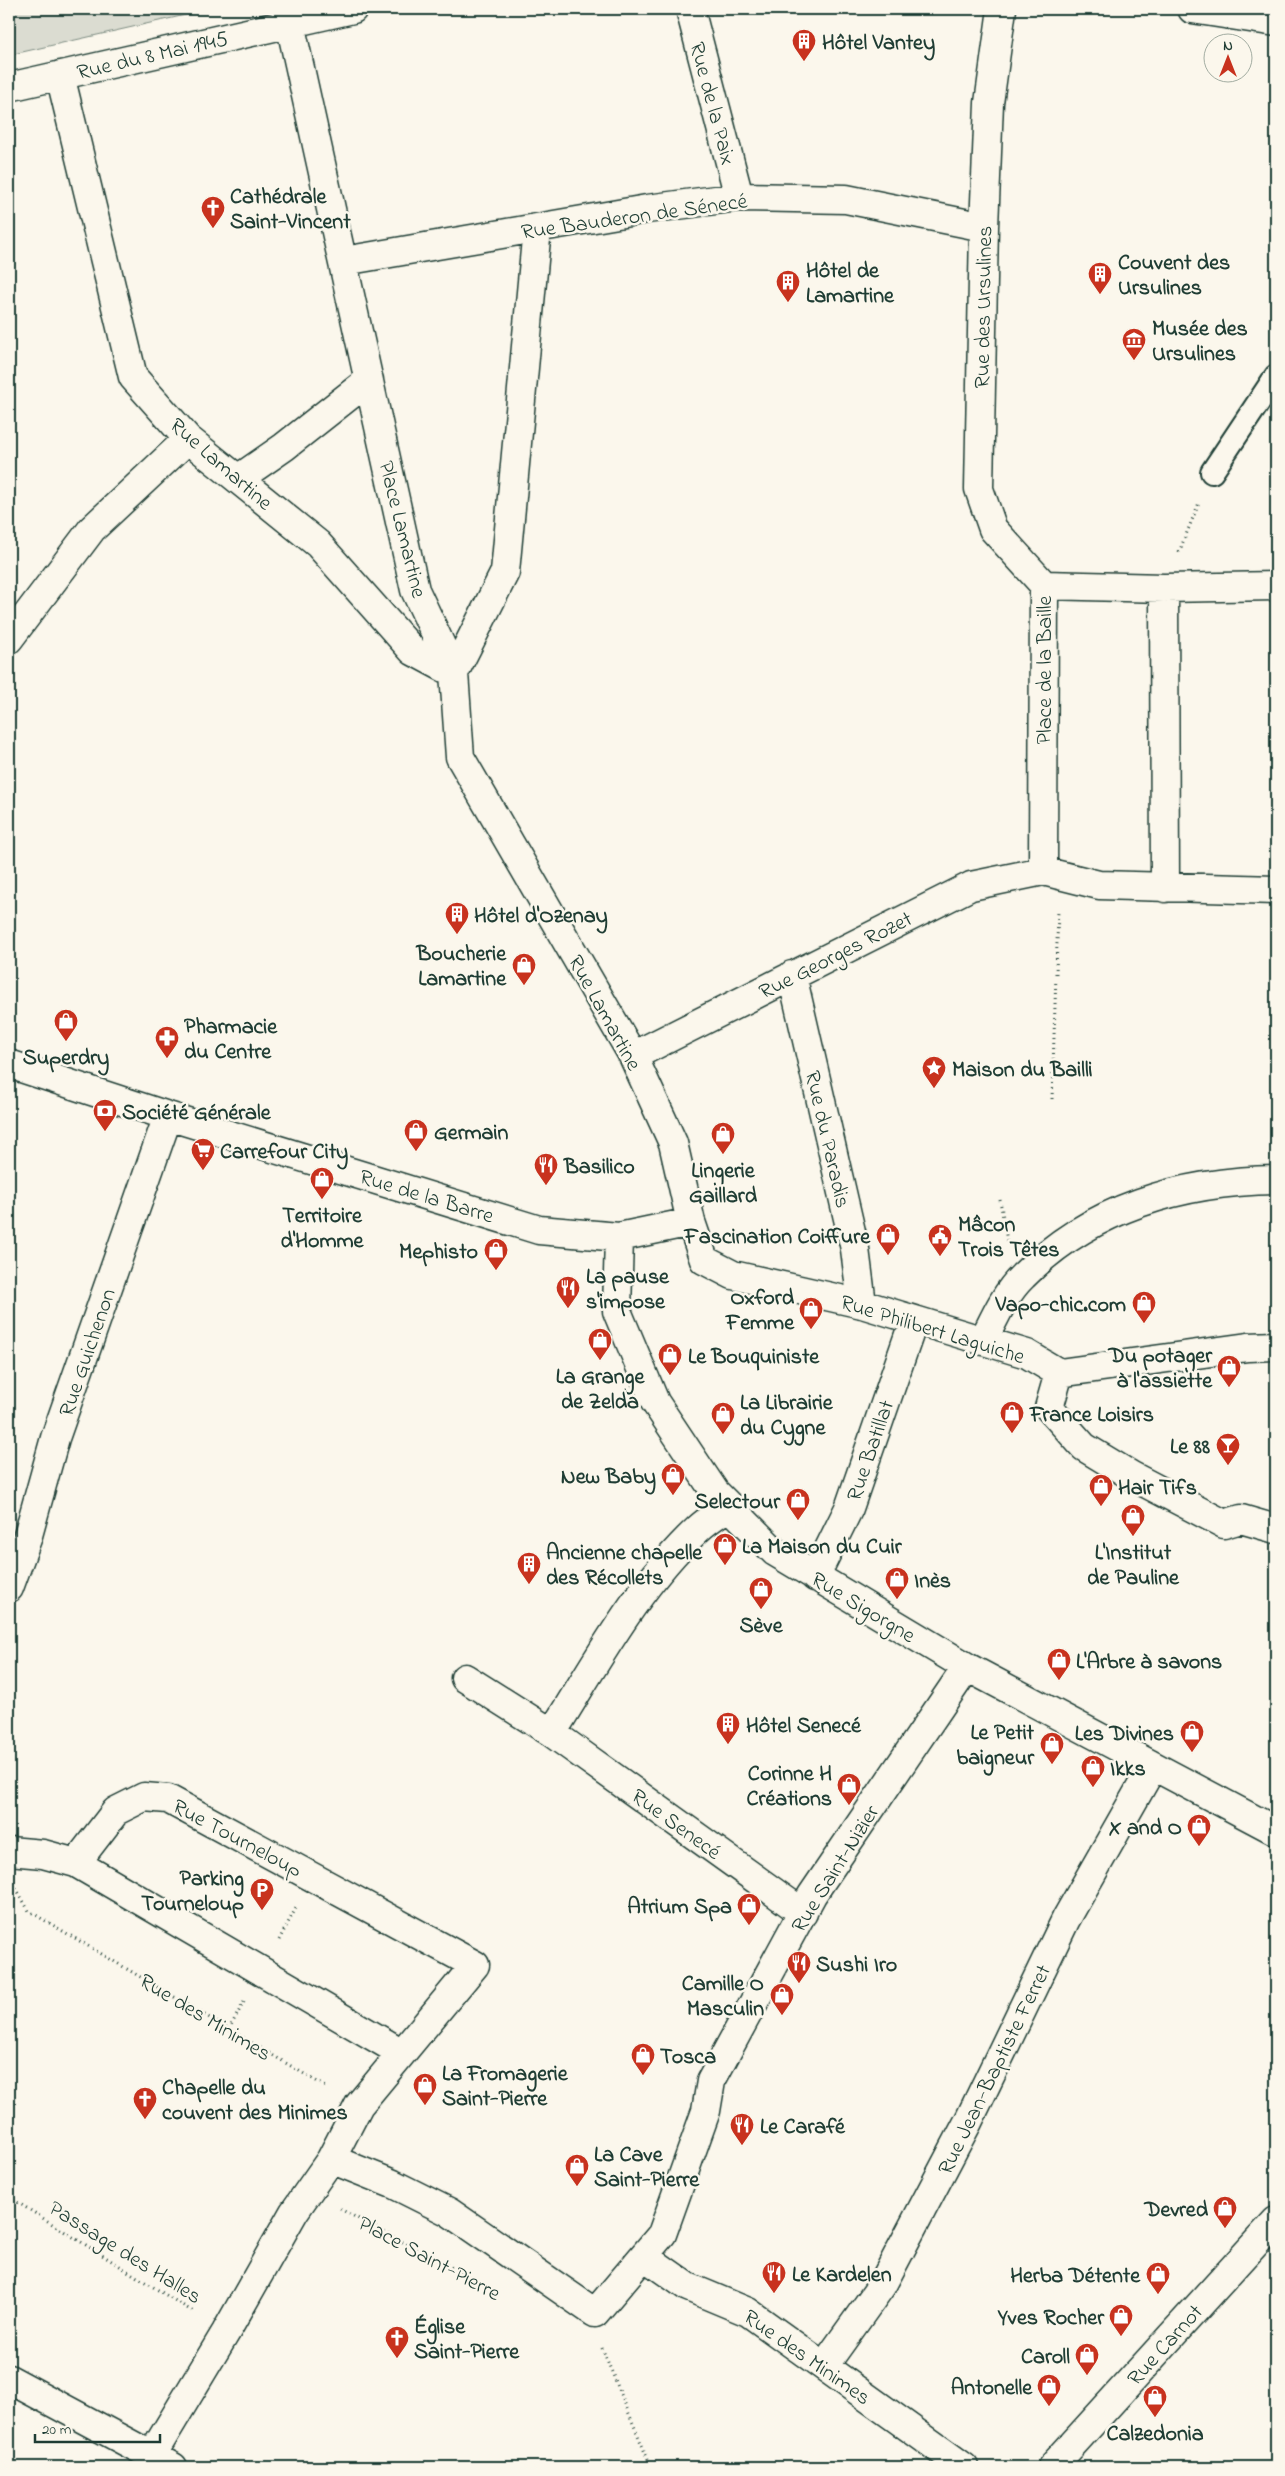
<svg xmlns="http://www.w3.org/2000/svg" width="1285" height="2476" font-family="'Indie Flower',sans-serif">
  <rect width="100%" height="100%" fill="#fbf7ec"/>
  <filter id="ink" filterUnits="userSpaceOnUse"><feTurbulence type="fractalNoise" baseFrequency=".02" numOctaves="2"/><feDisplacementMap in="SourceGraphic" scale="10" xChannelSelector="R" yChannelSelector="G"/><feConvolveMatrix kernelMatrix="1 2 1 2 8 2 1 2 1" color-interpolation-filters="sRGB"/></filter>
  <g filter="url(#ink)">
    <path fill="#dbdcd1" stroke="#7d8c82" d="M9,9H212L9,55Z"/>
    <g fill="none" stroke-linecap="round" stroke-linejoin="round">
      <defs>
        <path id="lane" d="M1212,472L1276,376"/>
        <path id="street" d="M690,9L739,197
          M1002,9L989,103L984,227L979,489L993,529L1044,585
          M1192,9L1276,22
          M290,23L415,590L454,673
          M60,75L133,377L188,439L318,544L413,651L454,673
          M9,87L353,9
          M537,228L505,572L454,673L460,757L633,1056L673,1143L691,1222L704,1260L733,1275L862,1304L1027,1354L1059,1373L1248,1347L1276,1346
          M344,261L647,209L739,197L846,199L984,227
          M238,479L284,447L369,380
          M1044,585L1164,588L1276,586
          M1164,588L1165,888
          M9,639L92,529L188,439
          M1043,871L1044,585
          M792,975L855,1249L862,1304
          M633,1056L971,886L1043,871L1099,885L1276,890
          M9,1064L168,1116L539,1230L619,1237L691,1222
          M619,1237L617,1311L655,1402L715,1492L775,1552L967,1667L1276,1831
          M983,1341C994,1319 1005,1293 1023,1276C1090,1208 1182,1181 1276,1180
          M1059,1373L1049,1408L1084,1447L1132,1476L1224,1524L1241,1519L1276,1529
          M729,1506C719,1513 707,1520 698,1529C637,1586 596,1663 552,1733L803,1913
          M815,1577L849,1508L914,1320
          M9,1588L27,1539L55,1438L168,1116
          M465,1678L552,1733
          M9,1851L43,1854L76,1863L402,2053
          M76,1863L116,1811L144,1797L168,1799L475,1965L359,2105L331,2159L294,2212L226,2332L152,2455
          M331,2159L393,2184L449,2212L595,2313L662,2234L706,2111L711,2081L812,1895L967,1667
          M644,2256L688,2287L748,2312L964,2467
          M824,2366L882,2285L968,2122L1066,1919L1153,1766
          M9,2379L173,2467
          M1052,2467L1276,2221"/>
      </defs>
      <use href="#lane" stroke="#1f3d34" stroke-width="26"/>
      <use href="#street" stroke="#1f3d34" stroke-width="31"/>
      <path stroke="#1f3d34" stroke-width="3" stroke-dasharray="1 4" stroke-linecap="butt" d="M1179,552L1199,503
        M1052,1099L1058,911
        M1000,1200L1007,1241
        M16,1888L29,1911L328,2088
        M279,1940L296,1908
        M229,2029L244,2002
        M9,2197L195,2313
        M340,2209L494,2290
        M602,2348L651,2467"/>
      <use href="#lane" stroke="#fbf7ec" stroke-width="22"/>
      <use href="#street" stroke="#fbf7ec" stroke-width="28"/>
    </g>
  </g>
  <defs>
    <symbol id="building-pin" viewBox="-11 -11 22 30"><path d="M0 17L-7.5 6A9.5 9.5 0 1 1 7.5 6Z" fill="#c8321e" stroke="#fbf7ec"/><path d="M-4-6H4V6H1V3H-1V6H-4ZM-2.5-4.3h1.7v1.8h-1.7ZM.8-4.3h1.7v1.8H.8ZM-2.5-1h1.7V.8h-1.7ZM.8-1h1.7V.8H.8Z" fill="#fff"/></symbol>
    <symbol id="church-pin" viewBox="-11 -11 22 30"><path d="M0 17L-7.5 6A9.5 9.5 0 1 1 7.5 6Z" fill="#c8321e" stroke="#fbf7ec"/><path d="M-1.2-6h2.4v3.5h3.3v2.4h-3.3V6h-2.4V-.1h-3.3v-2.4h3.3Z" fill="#fff"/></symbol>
    <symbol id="museum-pin" viewBox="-11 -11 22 30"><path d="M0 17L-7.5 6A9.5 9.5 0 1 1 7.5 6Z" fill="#c8321e" stroke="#fbf7ec"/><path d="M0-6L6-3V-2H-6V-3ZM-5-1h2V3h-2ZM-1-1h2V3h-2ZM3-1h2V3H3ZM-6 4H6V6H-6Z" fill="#fff"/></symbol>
    <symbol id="shop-pin" viewBox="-11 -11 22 30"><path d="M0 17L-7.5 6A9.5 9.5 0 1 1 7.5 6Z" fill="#c8321e" stroke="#fbf7ec"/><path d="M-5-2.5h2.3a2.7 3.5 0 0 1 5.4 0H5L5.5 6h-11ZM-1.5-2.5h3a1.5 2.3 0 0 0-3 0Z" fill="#fff"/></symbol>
    <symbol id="pharmacy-pin" viewBox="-11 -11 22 30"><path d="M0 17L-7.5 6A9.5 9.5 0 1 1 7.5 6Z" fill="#c8321e" stroke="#fbf7ec"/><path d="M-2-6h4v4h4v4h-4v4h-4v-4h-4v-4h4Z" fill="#fff"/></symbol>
    <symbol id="sight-pin" viewBox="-11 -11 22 30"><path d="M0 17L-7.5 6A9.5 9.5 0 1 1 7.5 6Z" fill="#c8321e" stroke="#fbf7ec"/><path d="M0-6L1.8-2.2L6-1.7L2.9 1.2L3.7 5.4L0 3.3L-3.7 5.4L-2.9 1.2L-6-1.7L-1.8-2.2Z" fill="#fff"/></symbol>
    <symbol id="bank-pin" viewBox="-11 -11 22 30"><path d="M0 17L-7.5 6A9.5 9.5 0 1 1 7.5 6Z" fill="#c8321e" stroke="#fbf7ec"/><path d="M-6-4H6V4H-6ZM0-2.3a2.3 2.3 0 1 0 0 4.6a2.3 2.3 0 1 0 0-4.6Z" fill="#fff"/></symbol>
    <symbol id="supermarket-pin" viewBox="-11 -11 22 30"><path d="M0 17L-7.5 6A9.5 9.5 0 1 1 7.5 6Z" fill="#c8321e" stroke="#fbf7ec"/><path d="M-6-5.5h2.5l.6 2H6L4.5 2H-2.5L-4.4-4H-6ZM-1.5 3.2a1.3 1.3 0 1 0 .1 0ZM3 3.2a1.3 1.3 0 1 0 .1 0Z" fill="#fff"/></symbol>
    <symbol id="restaurant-pin" viewBox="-11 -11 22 30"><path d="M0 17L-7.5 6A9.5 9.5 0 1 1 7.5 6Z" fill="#c8321e" stroke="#fbf7ec"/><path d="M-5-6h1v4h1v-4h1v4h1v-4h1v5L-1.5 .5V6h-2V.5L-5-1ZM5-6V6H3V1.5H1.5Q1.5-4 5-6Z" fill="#fff"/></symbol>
    <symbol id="civic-pin" viewBox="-11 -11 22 30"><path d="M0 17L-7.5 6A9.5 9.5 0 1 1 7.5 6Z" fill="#c8321e" stroke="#fbf7ec"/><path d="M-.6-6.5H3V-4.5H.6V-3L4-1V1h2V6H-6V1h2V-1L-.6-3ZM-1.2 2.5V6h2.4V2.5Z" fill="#fff"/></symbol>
    <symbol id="bar-pin" viewBox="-11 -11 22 30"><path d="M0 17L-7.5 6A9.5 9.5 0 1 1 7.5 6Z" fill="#c8321e" stroke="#fbf7ec"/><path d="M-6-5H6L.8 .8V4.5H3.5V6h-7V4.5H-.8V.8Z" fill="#fff"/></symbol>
    <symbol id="parking-pin" viewBox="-11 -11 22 30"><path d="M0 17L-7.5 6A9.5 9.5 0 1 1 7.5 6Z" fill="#c8321e" stroke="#fbf7ec"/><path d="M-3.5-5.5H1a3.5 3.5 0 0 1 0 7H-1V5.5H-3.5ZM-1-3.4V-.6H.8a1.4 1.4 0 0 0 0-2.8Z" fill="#fff"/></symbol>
  </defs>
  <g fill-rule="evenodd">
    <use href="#building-pin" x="790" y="27" width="28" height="38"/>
    <use href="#church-pin" x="199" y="194" width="28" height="38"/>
    <use href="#building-pin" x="1086" y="260" width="28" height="38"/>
    <use href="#building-pin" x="774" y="268" width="28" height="38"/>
    <use href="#museum-pin" x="1120" y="326" width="28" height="38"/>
    <use href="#building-pin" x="443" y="900" width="28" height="38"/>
    <use href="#shop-pin" x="510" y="951" width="28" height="38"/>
    <use href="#shop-pin" x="52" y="1007" width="28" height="38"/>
    <use href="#pharmacy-pin" x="153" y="1024" width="28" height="38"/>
    <use href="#sight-pin" x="920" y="1054" width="28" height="38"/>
    <use href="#bank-pin" x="91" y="1097" width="28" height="38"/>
    <use href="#shop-pin" x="402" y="1117" width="28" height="38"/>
    <use href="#shop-pin" x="709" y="1120" width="28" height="38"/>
    <use href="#supermarket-pin" x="189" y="1136" width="28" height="38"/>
    <use href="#restaurant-pin" x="532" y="1151" width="28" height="38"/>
    <use href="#shop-pin" x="308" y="1165" width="28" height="38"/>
    <use href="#shop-pin" x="874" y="1221" width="28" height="38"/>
    <use href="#civic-pin" x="926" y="1222" width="28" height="38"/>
    <use href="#shop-pin" x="482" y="1236" width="28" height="38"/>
    <use href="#restaurant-pin" x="554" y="1274" width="28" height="38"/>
    <use href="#shop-pin" x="1130" y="1289" width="28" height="38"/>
    <use href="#shop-pin" x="797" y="1295" width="28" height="38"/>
    <use href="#shop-pin" x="586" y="1326" width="28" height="38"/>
    <use href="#shop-pin" x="656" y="1341" width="28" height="38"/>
    <use href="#shop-pin" x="1215" y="1353" width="28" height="38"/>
    <use href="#shop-pin" x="998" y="1399" width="28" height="38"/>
    <use href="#shop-pin" x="709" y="1400" width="28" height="38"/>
    <use href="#bar-pin" x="1214" y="1431" width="28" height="38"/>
    <use href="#shop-pin" x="659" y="1461" width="28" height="38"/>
    <use href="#shop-pin" x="1087" y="1472" width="28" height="38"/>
    <use href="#shop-pin" x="784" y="1486" width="28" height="38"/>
    <use href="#shop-pin" x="1119" y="1502" width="28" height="38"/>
    <use href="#shop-pin" x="711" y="1531" width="28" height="38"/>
    <use href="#building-pin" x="515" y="1550" width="28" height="38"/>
    <use href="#shop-pin" x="883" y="1565" width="28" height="38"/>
    <use href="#shop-pin" x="747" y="1575" width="28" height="38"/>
    <use href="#shop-pin" x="1045" y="1646" width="28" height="38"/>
    <use href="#building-pin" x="714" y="1710" width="28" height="38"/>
    <use href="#shop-pin" x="1178" y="1718" width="28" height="38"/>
    <use href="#shop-pin" x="1038" y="1730" width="28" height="38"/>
    <use href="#shop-pin" x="1079" y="1753" width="28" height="38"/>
    <use href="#shop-pin" x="835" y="1771" width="28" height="38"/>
    <use href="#shop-pin" x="1185" y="1812" width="28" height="38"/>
    <use href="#parking-pin" x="248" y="1876" width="28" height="38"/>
    <use href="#shop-pin" x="735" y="1891" width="28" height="38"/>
    <use href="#restaurant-pin" x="785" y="1949" width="28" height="38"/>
    <use href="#shop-pin" x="768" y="1981" width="28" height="38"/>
    <use href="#shop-pin" x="629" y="2041" width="28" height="38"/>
    <use href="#shop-pin" x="411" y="2071" width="28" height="38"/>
    <use href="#church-pin" x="131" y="2085" width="28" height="38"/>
    <use href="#restaurant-pin" x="728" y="2111" width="28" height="38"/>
    <use href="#shop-pin" x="563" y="2152" width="28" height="38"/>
    <use href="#shop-pin" x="1211" y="2194" width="28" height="38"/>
    <use href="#restaurant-pin" x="760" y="2259" width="28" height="38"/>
    <use href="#shop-pin" x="1144" y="2260" width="28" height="38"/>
    <use href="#shop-pin" x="1107" y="2302" width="28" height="38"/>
    <use href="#church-pin" x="383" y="2324" width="28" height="38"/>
    <use href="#shop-pin" x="1073" y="2341" width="28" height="38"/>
    <use href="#shop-pin" x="1035" y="2372" width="28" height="38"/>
    <use href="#shop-pin" x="1141" y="2383" width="28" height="38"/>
  </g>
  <g text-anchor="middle" stroke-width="5" stroke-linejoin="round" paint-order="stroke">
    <g font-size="22" font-weight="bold" fill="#1f3d34" stroke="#fbf7ec" text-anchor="start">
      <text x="822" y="49">Hôtel Vantey</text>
      <text x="230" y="203">Cathédrale<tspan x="230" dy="25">Saint-Vincent</tspan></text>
      <text x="1118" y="269">Couvent des<tspan x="1118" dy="25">Ursulines</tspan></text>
      <text x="806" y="277">Hôtel de<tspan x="806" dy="25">Lamartine</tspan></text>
      <text x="1152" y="335">Musée des<tspan x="1152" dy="25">Ursulines</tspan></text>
      <text x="474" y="922">Hôtel d'Ozenay</text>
      <text x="506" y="960" text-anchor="end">Boucherie<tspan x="506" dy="25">Lamartine</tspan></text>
      <text x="184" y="1033">Pharmacie<tspan x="184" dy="25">du Centre</tspan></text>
      <text x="66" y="1064" text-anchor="middle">Superdry</text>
      <text x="952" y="1076">Maison du Bailli</text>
      <text x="122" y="1119">Société Générale</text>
      <text x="434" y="1139">Germain</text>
      <text x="220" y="1158">Carrefour City</text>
      <text x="564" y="1173">Basilico</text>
      <text x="723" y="1177" text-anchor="middle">Lingerie<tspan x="723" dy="25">Gaillard</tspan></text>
      <text x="322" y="1222" text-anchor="middle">Territoire<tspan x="322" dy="25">d'Homme</tspan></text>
      <text x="958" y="1231">Mâcon<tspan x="958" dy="25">Trois Têtes</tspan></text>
      <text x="870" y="1243" text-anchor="end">Fascination Coiffure</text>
      <text x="478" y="1258" text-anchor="end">Mephisto</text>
      <text x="586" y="1283">La pause<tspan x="586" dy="25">s'impose</tspan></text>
      <text x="794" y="1304" text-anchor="end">Oxford<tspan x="794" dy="25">Femme</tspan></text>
      <text x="1126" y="1311" text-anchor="end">Vapo-chic.com</text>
      <text x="1212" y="1362" text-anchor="end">Du potager<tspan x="1212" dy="25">à l'assiette</tspan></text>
      <text x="688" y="1363">Le Bouquiniste</text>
      <text x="600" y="1383" text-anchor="middle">La Grange<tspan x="600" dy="25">de Zelda</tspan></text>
      <text x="740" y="1409">La Librairie<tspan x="740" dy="25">du Cygne</tspan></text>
      <text x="1030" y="1421">France Loisirs</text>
      <text x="1210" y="1453" text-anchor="end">Le 88</text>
      <text x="656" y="1483" text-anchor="end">New Baby</text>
      <text x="1118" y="1494">Hair Tifs</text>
      <text x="780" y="1508" text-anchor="end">Selectour</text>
      <text x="742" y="1553">La Maison du Cuir</text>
      <text x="546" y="1559">Ancienne chapelle<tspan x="546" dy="25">des Récollets</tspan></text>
      <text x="1133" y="1559" text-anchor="middle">L'Institut<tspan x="1133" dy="25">de Pauline</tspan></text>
      <text x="914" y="1587">Inès</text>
      <text x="761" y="1632" text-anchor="middle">Sève</text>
      <text x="1076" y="1668">L'Arbre à savons</text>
      <text x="746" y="1732">Hôtel Senecé</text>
      <text x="1034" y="1739" text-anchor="end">Le Petit<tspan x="1034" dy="25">baigneur</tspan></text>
      <text x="1174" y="1740" text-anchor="end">Les Divines</text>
      <text x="1110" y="1775">Ikks</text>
      <text x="832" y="1780" text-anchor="end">Corinne H<tspan x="832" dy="25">Créations</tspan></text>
      <text x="1182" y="1834" text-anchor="end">X and O</text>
      <text x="244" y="1885" text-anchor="end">Parking<tspan x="244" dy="25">Tourneloup</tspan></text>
      <text x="732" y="1913" text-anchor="end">Atrium Spa</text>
      <text x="816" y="1971">Sushi Iro</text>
      <text x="764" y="1990" text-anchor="end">Camille O<tspan x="764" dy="25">Masculin</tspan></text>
      <text x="660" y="2063">Tosca</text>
      <text x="442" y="2080">La Fromagerie<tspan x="442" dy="25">Saint-Pierre</tspan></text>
      <text x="162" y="2094">Chapelle du<tspan x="162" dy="25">couvent des Minimes</tspan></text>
      <text x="760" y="2133">Le Carafé</text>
      <text x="594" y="2161">La Cave<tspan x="594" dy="25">Saint-Pierre</tspan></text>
      <text x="1208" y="2216" text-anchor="end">Devred</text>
      <text x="792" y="2281">Le Kardelen</text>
      <text x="1140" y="2282" text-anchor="end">Herba Détente</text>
      <text x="1104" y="2324" text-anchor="end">Yves Rocher</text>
      <text x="414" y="2333">Église<tspan x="414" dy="25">Saint-Pierre</tspan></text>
      <text x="1070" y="2363" text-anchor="end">Caroll</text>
      <text x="1032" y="2394" text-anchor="end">Antonelle</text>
      <text x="1155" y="2440" text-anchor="middle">Calzedonia</text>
    </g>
    <g font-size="22" fill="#1f3d34" stroke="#fbf7ec">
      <text transform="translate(152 54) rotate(-13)" y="8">Rue du 8 Mai 1945</text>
      <text transform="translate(714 103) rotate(75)" y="8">Rue de la Paix</text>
      <text transform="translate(634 215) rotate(-8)" y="8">Rue Bauderon de Sénecé</text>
      <text transform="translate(982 307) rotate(-89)" y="8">Rue des Ursulines</text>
      <text transform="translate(222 463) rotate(41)" y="8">Rue Lamartine</text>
      <text transform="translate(404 529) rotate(76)" y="8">Place Lamartine</text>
      <text transform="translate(1043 670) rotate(-90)" y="8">Place de la Baille</text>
      <text transform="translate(835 954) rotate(-27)" y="8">Rue Georges Rozet</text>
      <text transform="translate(606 1012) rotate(61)" y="8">Rue Lamartine</text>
      <text transform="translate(829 1139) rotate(77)" y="8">Rue du Paradis</text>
      <text transform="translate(427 1195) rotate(17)" y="8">Rue de la Barre</text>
      <text transform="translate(933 1328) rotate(17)" y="8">Rue Philibert Laguiche</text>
      <text transform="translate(86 1352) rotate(-71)" y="8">Rue Guichenon</text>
      <text transform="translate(869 1450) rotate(-71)" y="8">Rue Batillat</text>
      <text transform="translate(864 1606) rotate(31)" y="8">Rue Sigorgne</text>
      <text transform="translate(677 1823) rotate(36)" y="8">Rue Senecé</text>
      <text transform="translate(238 1837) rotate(28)" y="8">Rue Tourneloup</text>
      <text transform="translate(834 1868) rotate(-58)" y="8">Rue Saint-Nizier</text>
      <text transform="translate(206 2016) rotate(31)" y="8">Rue des Minimes</text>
      <text transform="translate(993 2069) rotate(-64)" y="8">Rue Jean-Baptiste Ferret</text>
      <text transform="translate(126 2251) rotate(32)" y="8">Passage des Halles</text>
      <text transform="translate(430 2257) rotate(28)" y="8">Place Saint-Pierre</text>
      <text transform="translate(1164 2344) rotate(-48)" y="8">Rue Carnot</text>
      <text transform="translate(808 2356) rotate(35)" y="8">Rue des Minimes</text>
    </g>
  </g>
  <rect width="1285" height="2476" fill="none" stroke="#fbf7ec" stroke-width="30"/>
  <rect x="15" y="15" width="1255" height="2446" fill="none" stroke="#1f3d34" stroke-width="2" filter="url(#ink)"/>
  <g transform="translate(1228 58)"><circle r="24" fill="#fbf7ec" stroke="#a3ada2"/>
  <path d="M0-4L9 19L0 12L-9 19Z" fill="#c8321e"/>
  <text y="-8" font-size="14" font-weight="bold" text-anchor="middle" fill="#1f3d34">N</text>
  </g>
  <path d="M35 2434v8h125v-8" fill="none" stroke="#1f3d34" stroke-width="2.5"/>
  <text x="42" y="2434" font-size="15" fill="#1f3d34" stroke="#fbf7ec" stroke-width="4" paint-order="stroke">20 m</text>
</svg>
